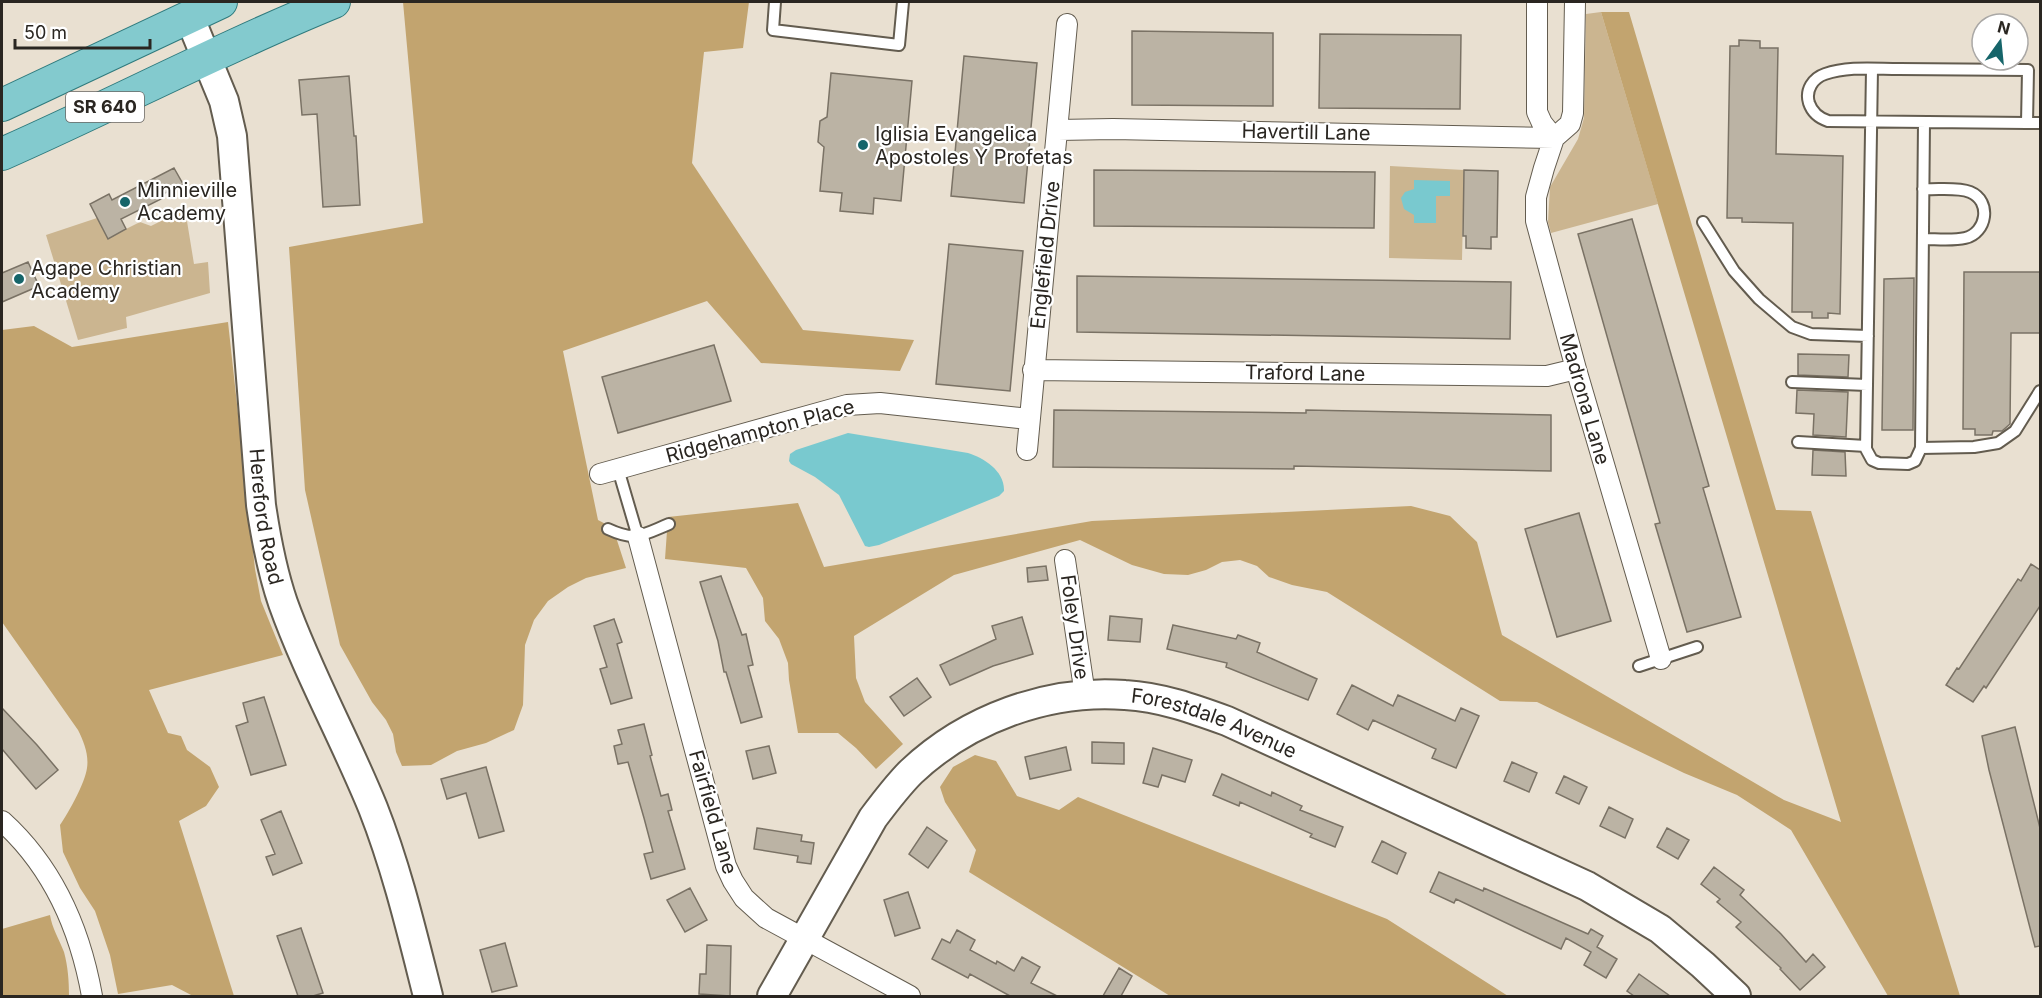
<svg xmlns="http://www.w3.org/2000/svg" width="2042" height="998" font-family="Inter,sans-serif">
  <rect width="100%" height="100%" fill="#e9e0d1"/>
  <path fill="#cbb590" d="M1601,12L1658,204L1551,233L1548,222L1550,187L1578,139L1584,118L1586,14Z
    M1390,166L1464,170L1462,260L1389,258Z
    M185,209L194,264L208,262L210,293L126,317L127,328L78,340L46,235L97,218L108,238L140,222L151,226Z"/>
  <path fill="#c2a46f" d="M403,2H749L743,48L704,52L692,163L803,330L914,340L900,371L761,363L707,301L563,351L598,520L613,528L626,568L586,578L568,587L548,601L534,620L525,645L523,705L514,730L486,743L457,751L431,765L402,766L396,752L393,734L386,720L372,702L340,645L305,490L289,247L423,223Z
    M1601,12H1629L1776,510L1811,511L1960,996H1888L1791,830L1737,795L1684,773L1537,702L1500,701L1327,592L1292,585L1269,577L1257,566L1240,560L1222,562L1206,570L1188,575L1164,574L1132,565L1080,540L954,575L854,636L856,678L865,702L903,744L876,769L856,748L838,733H798L789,680L788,663L779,639L765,621L763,598L746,568L665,559L668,517L798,503L824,567L1092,521L1411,506L1450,516L1477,542L1502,635L1784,800L1841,822Z
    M228,322L255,569L261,601L283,655L149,690L168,733L181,736L187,750L210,767L219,787L206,806L179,821L234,996H193L172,985L118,994L110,955L95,911L80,888L63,852L60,825C69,812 85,783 87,768C89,755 84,742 78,730L2,622V330L34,326L72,347Z
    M975,755L996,761L1017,796L1059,810L1078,797L1387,919L1508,996H1170L969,872L976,850L945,802L940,787L953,767Z
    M50,915C52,928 59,939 64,952C68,967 69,981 69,996H2V929Z"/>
  <path fill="#79c9cf" d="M1414,180L1450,181V196H1436V223H1414V215L1404,209L1401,198L1405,192L1414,189Z
    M848,433L968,453C984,458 1005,471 1004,491L999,496L879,545L869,547L865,546L839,495L815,477L791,464L789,461L790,454L796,450Z"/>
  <path fill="#bbb3a4" stroke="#7a7265" stroke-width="1.5" d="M1132,31L1273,33V106L1132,105Z
    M1320,34L1461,35L1460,109L1319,108Z
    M1739,40L1760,41V48H1778L1776,154L1843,156L1840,314L1828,313V318H1812V312H1792L1793,223L1742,222V218H1727L1730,46H1739Z
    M964,56L1037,63L1024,203L951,196Z
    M831,73L912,81L901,201L874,198L873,214L840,211L842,193L820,191L824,147L818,142L820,121L827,117Z
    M349,76L354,136H356L360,205L323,207L317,114L302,115L299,80Z
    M174,168L183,184L161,195L163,198L121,219L126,229L108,239L90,204L109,194L112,200Z
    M1094,170L1375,172L1374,228L1094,226Z
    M1464,170L1498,171L1497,237H1491V249L1466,248V236H1463Z
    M1632,219L1709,486L1703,488L1741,617L1687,632L1655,524L1660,523L1578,234Z
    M949,244L1023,251L1010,391L936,384Z
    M28,262L39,286L2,302V273Z
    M1964,272H2040V333H2011L2010,424L2002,431H1993L1992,435H1975V429H1963Z
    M1077,276L1511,282L1510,339L1077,332Z
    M1914,278L1913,430H1882L1884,279Z
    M714,345L731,401L618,433L602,377Z
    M1798,354L1849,355L1848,377L1798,375Z
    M1797,390L1848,392L1846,437L1813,435L1814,414L1796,413Z
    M1054,410L1306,413V410L1551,415V471L1294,466V469L1053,467Z
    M1813,450L1845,452L1846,476L1812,475Z
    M1579,513L1611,621L1557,637L1525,529Z
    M2031,564L2040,570V606L1986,688L1984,686L1973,702L1946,685L1957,668L1959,669L2018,579L2021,581Z
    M1046,566L1048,580L1028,582L1027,568Z
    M721,576L742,635L746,634L753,665L748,666L762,717L741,723L726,672H724L718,641L700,582Z
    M1110,616L1142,619L1140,642L1108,640Z
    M1022,617L1033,654L993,666L950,685L940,665L996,639L992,626Z
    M614,619L622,642L617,644L632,698L611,704L600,669L607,667L594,626Z
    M1173,625L1236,639L1238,635L1260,643L1257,652L1317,679L1308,700L1226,667L1227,663L1167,649Z
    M917,678L931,697L904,716L890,697Z
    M1352,685L1393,706L1398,695L1455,721L1461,708L1479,716L1456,768L1432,758L1436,749L1373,720L1368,730L1337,714Z
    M264,697L286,765L251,775L236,726L248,722L243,703Z
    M2,708L37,745L58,770L36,789L2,749Z
    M644,724L652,755L650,756L661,796L668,794L672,810L668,811L685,869L651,879L644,854L653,852L644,818L628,762L618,764L614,746L622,744L618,730Z
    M2015,727L2040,828V946L2035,947L1989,770L1982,736Z
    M1092,742L1124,743V764L1092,763Z
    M769,746L776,773L753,779L746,751Z
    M1066,747L1071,770L1030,779L1025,757Z
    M1153,748L1192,760L1185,782L1162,775L1158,787L1143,783Z
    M1512,762L1537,773L1529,792L1504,781Z
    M486,767L504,831L479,838L466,793L447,799L441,779Z
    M1222,774L1271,796L1272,792L1302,806L1300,810L1343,827L1335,847L1310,837L1312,834L1240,802L1239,806L1213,795Z
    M1564,776L1587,787L1579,804L1556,793Z
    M1609,807L1633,819L1625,838L1600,826Z
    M281,811L302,863L273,875L266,857L275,854L261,820Z
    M927,827L947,841L928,868L909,854Z
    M757,828L802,835L801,841L814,843L811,864L797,862L798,856L754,849Z
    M1667,828L1689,840L1678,859L1657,847Z
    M1382,841L1406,853L1397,874L1372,862Z
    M1714,867L1744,890L1740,895L1781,934L1806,962L1813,954L1825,967L1800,990L1780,969L1781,968L1736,927L1741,922L1717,902L1720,899L1701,884Z
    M1439,872L1483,891L1484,888L1588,934L1591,929L1603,936L1597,947L1617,959L1606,978L1584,965L1591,952L1566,938L1561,949L1456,899L1454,903L1430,892Z
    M690,888L707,920L685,932L667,900Z
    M908,892L920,928L895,936L884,900Z
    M301,928L323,993L313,996H298L277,936Z
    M957,930L975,940L970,950L996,964L997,961L1014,971L1022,957L1040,967L1031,983L1057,996H1010L970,974L968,978L932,959L942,939L950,943Z
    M505,943L517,986L492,992L480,950Z
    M707,945L731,946L730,996L699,994L700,974H706Z
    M1119,968L1132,976L1121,996H1103Z
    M1639,974L1670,996H1634L1627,991Z"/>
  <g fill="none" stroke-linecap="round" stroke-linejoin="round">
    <defs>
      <path id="lane" d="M775,2L773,30L899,45L903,2
        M1872,69L1866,449L1872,460L1879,463L1908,464L1915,461L1921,448L1924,122
        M2027,123L2028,70C1985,70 1942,69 1899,69C1875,69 1848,66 1825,74C1813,78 1805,90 1809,103C1812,112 1819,118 1828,121L2027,123H2040
        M1703,222L1734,271L1759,299L1792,327L1811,334L1868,336
        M1923,239C1936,239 1953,241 1965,238C1987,233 1992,201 1970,192C1957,187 1938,190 1923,189
        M1792,382L1867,385
        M1798,442L1866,446
        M1921,448L1974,447L1998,443L2015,431L2040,391
        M618,469L638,537
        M608,529C636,542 642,535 669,524
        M1639,666L1697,647"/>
      <path id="street" d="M1537,2V112L1542,123L1554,138
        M1575,2L1573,113L1570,124L1554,138L1544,168L1536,197V221L1576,369L1661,659
        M1058,130L1113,129L1554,138
        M1033,370L1547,376L1576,369
        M1027,450L1067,24
        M600,474L847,405L880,403L1029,419
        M638,537L726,866L733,881L744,898L766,918L910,996
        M1065,560L1085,695
        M2,821C53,867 80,929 92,996"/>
      <g id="secondary">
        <path id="s1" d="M189,16L224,101L232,136L261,505C266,539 272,571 283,603C308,673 345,739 373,808C397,869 412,933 428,996"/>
        <path id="s2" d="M772,996L873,818C885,802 897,786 911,772C967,719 1048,689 1125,695C1161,697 1194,709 1227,721L1587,886L1660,929L1703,965L1736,996"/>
      </g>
      <path id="primary" d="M2,105L221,2
        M2,154C113,105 221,48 334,2"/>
    </defs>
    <use href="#lane" stroke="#635c4f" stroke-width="14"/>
    <use href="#street" stroke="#635c4f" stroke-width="22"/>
    <use href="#secondary" stroke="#635c4f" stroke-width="32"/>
    <use href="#primary" stroke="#2f7a7d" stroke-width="34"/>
    <use href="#lane" stroke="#fff" stroke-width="10"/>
    <use href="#street" stroke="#fff" stroke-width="20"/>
    <use href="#secondary" stroke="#fff" stroke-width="28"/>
    <use href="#primary" stroke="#83cace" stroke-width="32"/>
  </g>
  <g fill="#16656a" stroke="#fff" stroke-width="2">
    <circle cx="863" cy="145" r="6"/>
    <circle cx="125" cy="202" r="6"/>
    <circle cx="19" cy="279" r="6"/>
  </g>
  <g text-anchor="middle" stroke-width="4.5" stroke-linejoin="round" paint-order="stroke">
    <rect fill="#fff" stroke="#6a6764" stroke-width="1.5" x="66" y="92" width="78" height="30" rx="4.5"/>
    <g font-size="18" font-weight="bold" fill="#2a2621">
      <text x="105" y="113">SR 640</text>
    </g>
    <g font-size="20" fill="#2a2621" stroke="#fff">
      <text transform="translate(1306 132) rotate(1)" y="7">Havertill Lane</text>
      <text transform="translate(1045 255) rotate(-84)" y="7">Englefield Drive</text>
      <text transform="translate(1305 373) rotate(1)" y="7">Traford Lane</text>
      <text transform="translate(1585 399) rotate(74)" y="7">Madrona Lane</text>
      <text transform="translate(760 431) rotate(-15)" y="7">Ridgehampton Place</text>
      <text dy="7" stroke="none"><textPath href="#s1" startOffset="510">Hereford Road</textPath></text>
      <text transform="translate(1075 627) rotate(82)" y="7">Foley Drive</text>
      <text dy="7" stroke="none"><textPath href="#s2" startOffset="592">Forestdale Avenue</textPath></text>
      <text transform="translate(713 812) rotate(74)" y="7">Fairfield Lane</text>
    </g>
    <g font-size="20" fill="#2a2621" stroke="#fff" text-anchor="start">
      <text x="875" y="141">Iglisia Evangelica<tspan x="875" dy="23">Apostoles Y Profetas</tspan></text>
      <text x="137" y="197">Minnieville<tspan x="137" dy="23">Academy</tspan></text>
      <text x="31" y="275">Agape Christian<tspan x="31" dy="23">Academy</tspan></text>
    </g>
  </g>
  <rect width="2042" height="998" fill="none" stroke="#2a2621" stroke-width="6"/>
  <g transform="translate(2000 42) rotate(15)"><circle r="28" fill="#ffffff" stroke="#aaa8a6" stroke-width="1.5"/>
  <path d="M0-4.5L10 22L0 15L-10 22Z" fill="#16656a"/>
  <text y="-9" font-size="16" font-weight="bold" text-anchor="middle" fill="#2a2621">N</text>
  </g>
  <path d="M15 39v9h135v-9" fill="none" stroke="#2a2621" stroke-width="3"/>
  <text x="24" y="39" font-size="18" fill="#2a2621" stroke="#ffffff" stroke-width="4.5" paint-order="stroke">50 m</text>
</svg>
